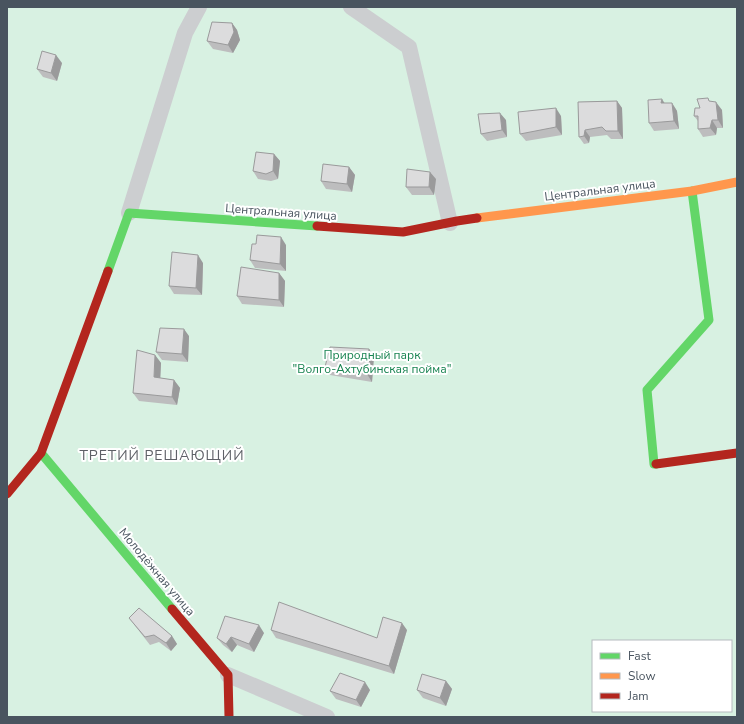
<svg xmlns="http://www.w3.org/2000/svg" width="744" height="724" font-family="'Nunito Sans',sans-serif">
  <rect width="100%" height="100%" fill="#f3f3f3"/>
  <path fill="#d8f1e2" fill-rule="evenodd" d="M7,7H737V717H7ZM593,641H731V711H593Z"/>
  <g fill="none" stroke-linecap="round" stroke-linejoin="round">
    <path stroke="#ccced0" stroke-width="16" d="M351,7L409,47L450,223
      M129,213L185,33L199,7
      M228,675L327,717"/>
    <path stroke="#63d668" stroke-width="9" d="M108,271L129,213L317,226
      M41,453L172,609
      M656,464H654L647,390L709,320L692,191"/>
    <path stroke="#ff974d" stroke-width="9" d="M477,218L692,191L737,182"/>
    <path stroke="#b3261e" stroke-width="9" d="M317,226L403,232L457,221L477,218
      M656,464L737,453
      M7,494L41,453L108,271
      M172,609L228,675L229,717"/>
  </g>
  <path fill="#bdbdbe" d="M232,23L237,30L240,40L233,53L213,49L207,41Z
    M62,63L57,81L43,77L37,69Z
    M617,101L622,108L623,139H611L607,135L590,137L589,143L584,144L579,137L578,102Z
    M711,101L722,110L723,128H717L716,135L703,137L698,129V121L694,116L700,108Z
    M665,103H672L677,111L679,129L654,131L649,123Z
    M561,116L562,135L526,141L520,134Z
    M506,120L507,137L487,141L481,134Z
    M274,154L280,161L278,179L271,181L258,179L253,171Z
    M349,167L355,175L352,192L326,189L321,181Z
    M436,179L434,195H412L406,187Z
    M256,244L286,245V271L255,268L250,260Z
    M203,263L202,295L174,294L169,286Z
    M279,273L285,281L284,307L242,304L237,296Z
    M189,336L188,362L162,360L156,352Z
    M369,349L374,356L372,382L330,375L325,367Z
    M155,355L161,363L160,378L174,380L180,388L177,405L139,401L133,393Z
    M129,618L172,636L177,644L171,651L159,642L150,645Z
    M271,630L377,638L407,630L394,674L276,638Z
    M264,633L254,652L237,645L232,652L223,645L217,638Z
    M446,681L452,689L446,706L423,698L417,690Z
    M370,690L361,707L336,699L330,691Z"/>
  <path fill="#9a9a9b" d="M232,23L237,30L240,40L233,53L228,45Z
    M56,55L62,63L57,81L51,73Z
    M662,99L667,107L661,103Z
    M617,101L622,108L623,139L618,131Z
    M716,102L722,110L723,128L718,120Z
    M672,103L677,111L679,129L674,121Z
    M556,108L561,116L562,135L556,127Z
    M500,113L506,120L507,137L502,130Z
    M712,120L717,128L716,135L710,128Z
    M585,130L590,137L589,143L584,136Z
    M274,154L280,161L278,179L273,171Z
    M349,167L355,175L352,192L347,184Z
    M430,172L436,179L434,195L429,187Z
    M281,237L286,245V271L280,264Z
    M198,255L203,263L202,295L196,288Z
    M279,273L285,281L284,307L279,300Z
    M184,329L189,336L188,362L182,354Z
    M369,349L374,356L372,382L367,374Z
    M155,355L161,363L160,385L154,377Z
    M174,380L180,388L177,405L172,397Z
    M402,623L407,630L394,674L389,666Z
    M259,625L264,633L254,652L249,644Z
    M172,636L177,644L171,651L166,643Z
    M231,637L237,645L232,652L226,644Z
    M446,681L452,689L446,706L440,698Z
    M365,682L370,690L361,707L356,700Z"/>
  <path fill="#dcdcdd" stroke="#9a9a9b" d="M212,22L232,23L234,32L228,45L207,41Z
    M42,51L56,55L51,73L37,69Z
    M708,98L709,101L716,102L718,120H712L710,128L698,129V116H694L695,108H700L697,99Z
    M662,99L661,103H672L674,121L649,123L648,100Z
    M617,101L618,131H606L602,127L585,130L584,136L579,137L578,102Z
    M556,108V127L520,134L518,112Z
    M500,113L502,130L481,134L478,114Z
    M256,152L274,154L273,171L266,174L253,171Z
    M323,164L349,167L347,184L321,181Z
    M407,169L430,172L429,187H406Z
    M257,235L281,237L280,264L250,260L252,244H256Z
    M172,252L198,255L196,288L169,286Z
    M241,267L279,273V300L237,296Z
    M160,328L184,329L182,354L156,352Z
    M330,347L369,349L367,374L325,367Z
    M137,350L155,355L154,377L174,380L172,397L133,393Z
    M279,602L377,638L383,617L402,623L389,666L271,630Z
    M139,608L172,636L166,643L154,635L145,637L129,618Z
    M225,616L259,625L249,644L231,637L226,644L217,638Z
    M340,673L365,682L356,700L330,691Z
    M422,674L446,681L440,698L417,690Z"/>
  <g text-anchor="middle" stroke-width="4" stroke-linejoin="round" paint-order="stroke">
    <g font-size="12" fill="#49545f" stroke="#fff">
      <text transform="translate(600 190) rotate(-7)" y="4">Центральная улица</text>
      <text transform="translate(281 212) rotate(4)" y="4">Центральная улица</text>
      <text transform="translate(157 572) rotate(50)" y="4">Молодёжная улица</text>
    </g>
    <g font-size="12" fill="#178350" stroke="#fff">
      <text x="372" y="359">Природный парк<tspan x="372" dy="14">"Волго-Ахтубинская пойма"</tspan></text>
    </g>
    <g font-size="14" letter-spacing="1" fill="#5e6167" stroke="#fff">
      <text x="162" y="460">ТРЕТИЙ РЕШАЮЩИЙ</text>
    </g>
  </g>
  <rect width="744" height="724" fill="none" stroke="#49545f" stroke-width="16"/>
  <rect x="592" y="640" width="140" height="72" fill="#ffffff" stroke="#b6bbbf"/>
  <rect x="600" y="653" width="20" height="6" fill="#63d668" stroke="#b6bbbf"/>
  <text x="628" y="660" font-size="12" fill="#49545f">Fast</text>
  <rect x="600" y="673" width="20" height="6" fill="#ff974d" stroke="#b6bbbf"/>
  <text x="628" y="680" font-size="12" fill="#49545f">Slow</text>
  <rect x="600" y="693" width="20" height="6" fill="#b3261e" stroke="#b6bbbf"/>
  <text x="628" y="700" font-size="12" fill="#49545f">Jam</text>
</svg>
